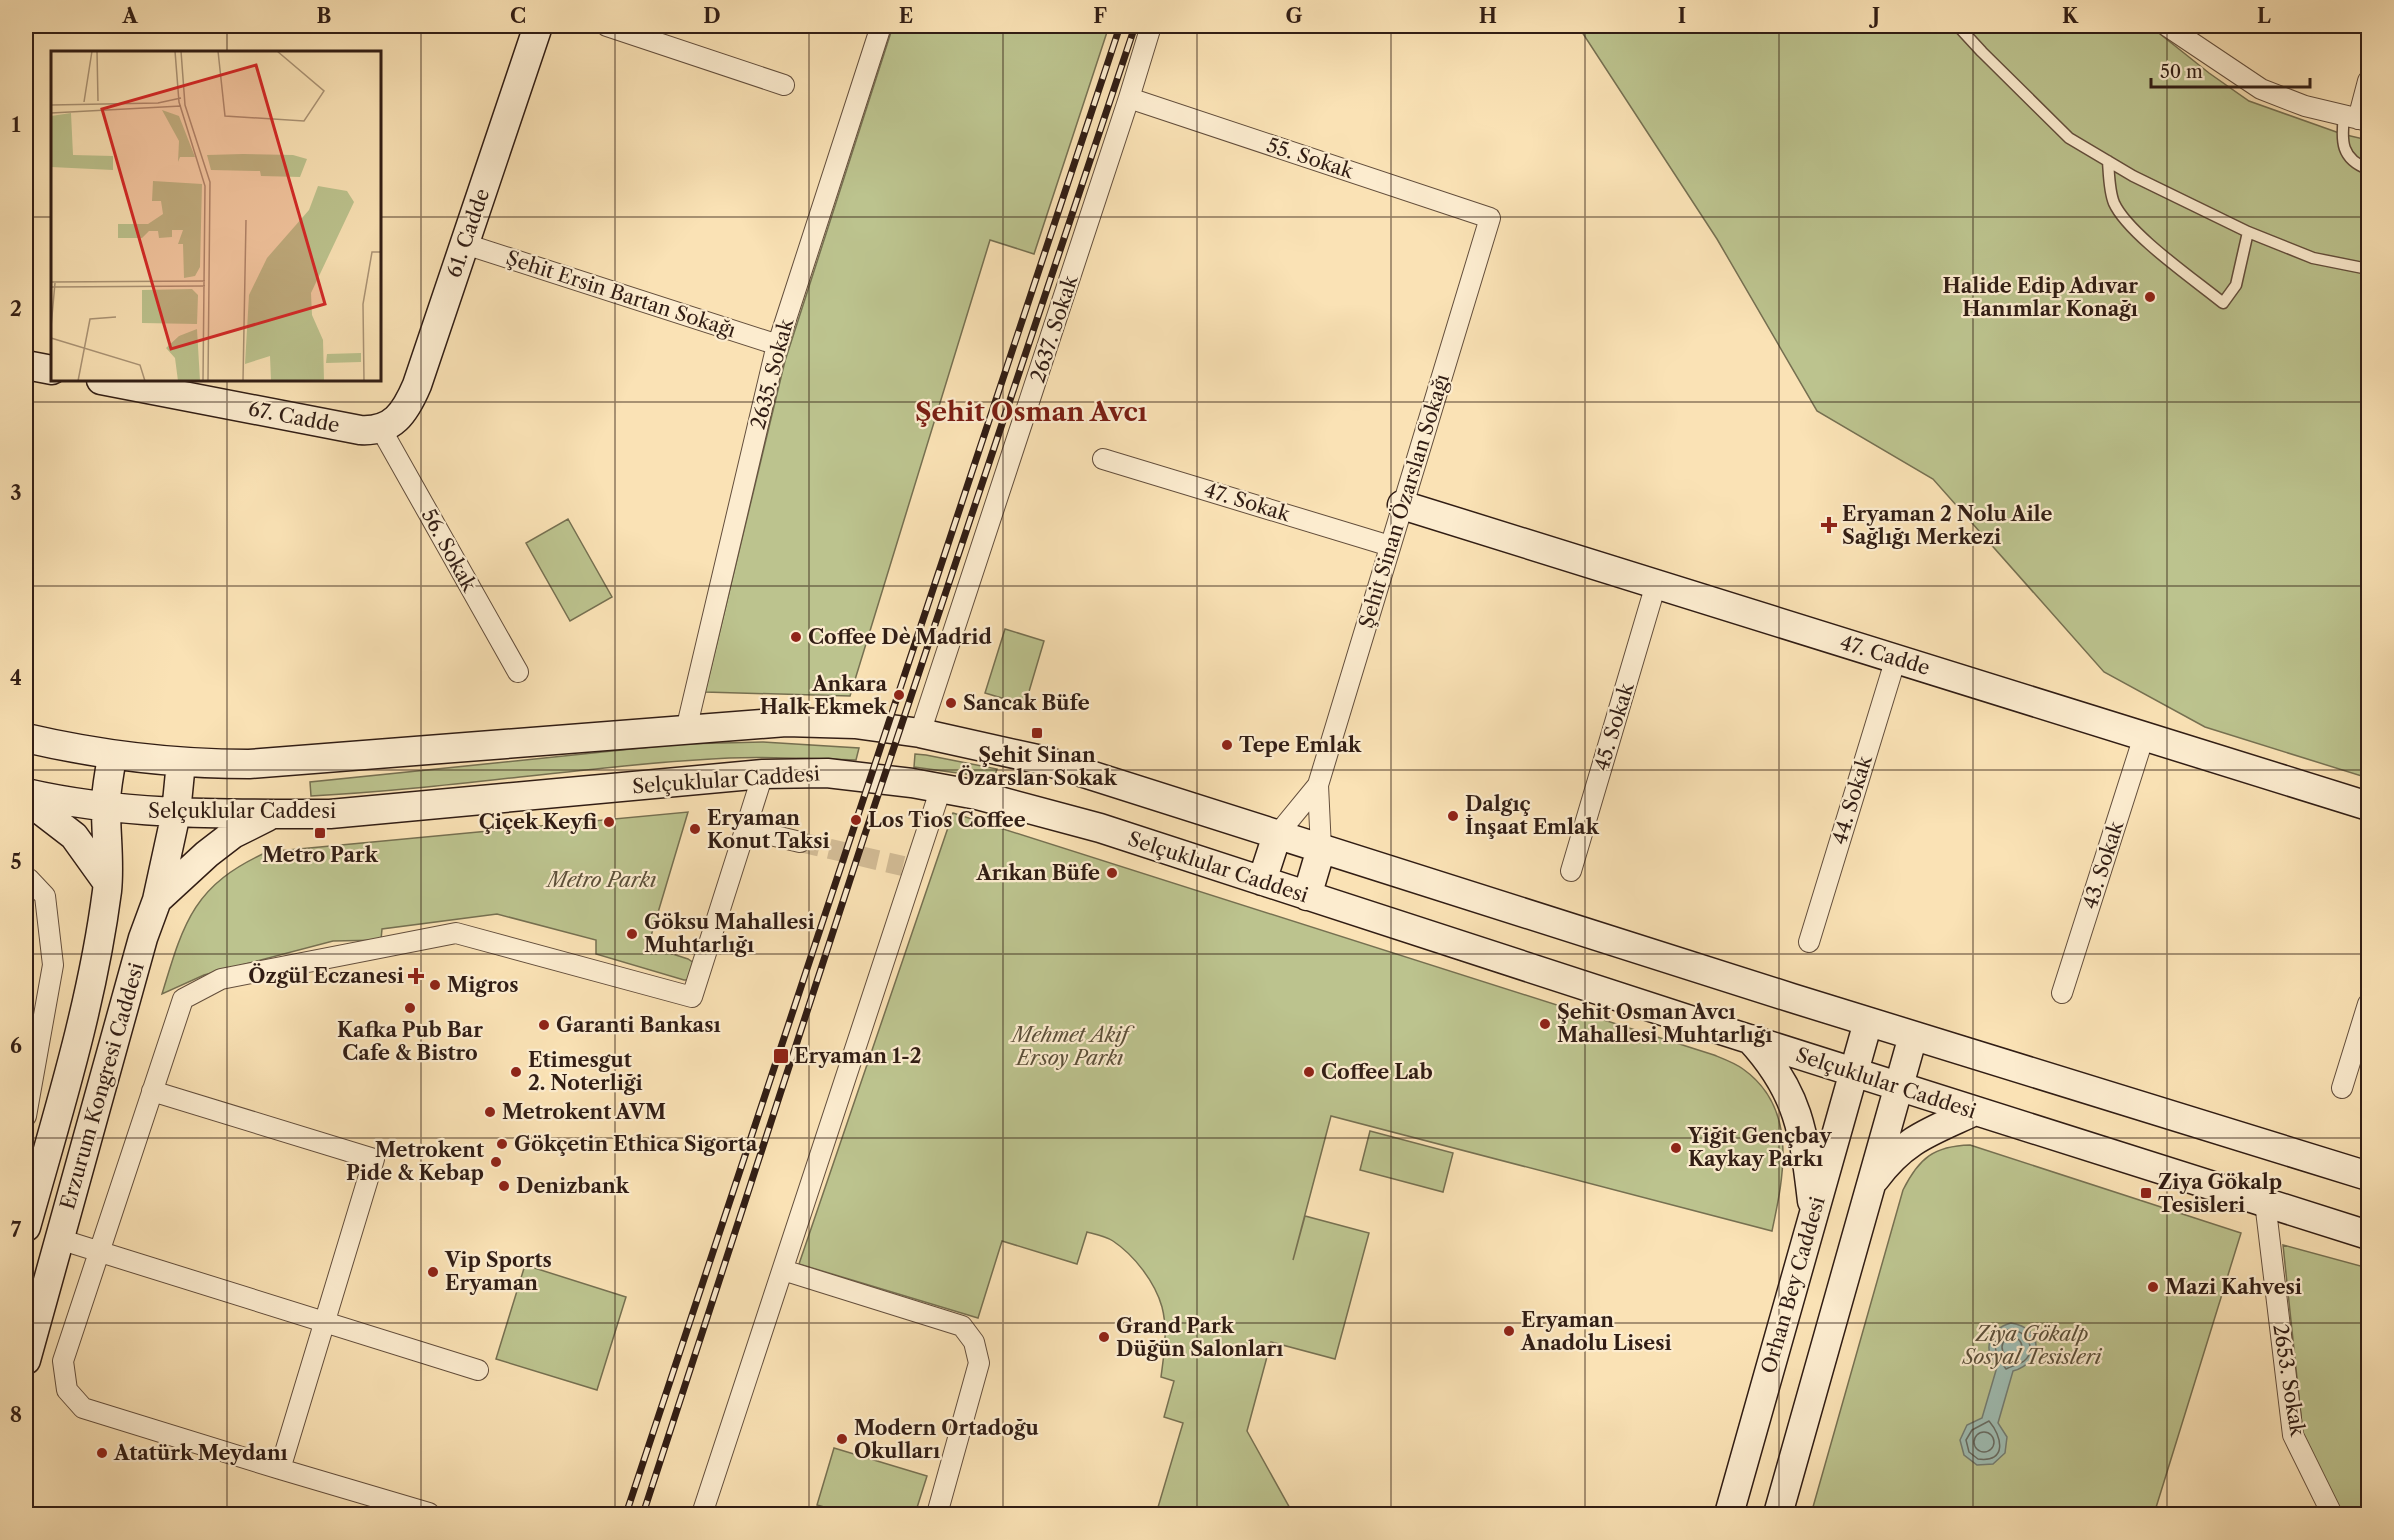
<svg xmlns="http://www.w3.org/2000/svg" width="2394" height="1540" font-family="'Libre Caslon Text',serif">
  <rect width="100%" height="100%" fill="#fae2b5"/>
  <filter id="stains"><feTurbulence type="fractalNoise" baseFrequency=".00333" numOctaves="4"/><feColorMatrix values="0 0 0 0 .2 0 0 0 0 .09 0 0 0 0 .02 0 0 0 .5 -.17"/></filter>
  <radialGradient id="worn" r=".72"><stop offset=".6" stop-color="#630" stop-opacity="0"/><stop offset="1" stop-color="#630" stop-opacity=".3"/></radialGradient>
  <path fill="#bcc38e" stroke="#767051" stroke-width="1.5" d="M893,26H1109L1034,254L990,240L850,696L705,692L785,361Z
    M1578,26H2150L2209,73L2249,101L2342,134L2368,140V778L2205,727L2104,672L1933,479L1817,411L1717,239Z
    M568,519L612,597L570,621L526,543Z
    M1005,629L1044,641L1025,705L985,693Z
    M763,742L859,748L856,760C814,759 771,756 729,758C589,765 451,789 311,796L310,782L680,744Z
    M915,754L926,755L997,769L994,778L914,767Z
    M688,812L648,946L688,959L694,963L689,980H684L596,954V940L497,914L382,929L381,940L333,941L204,975L162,994C184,921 194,885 267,852Z
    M953,813L1714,1055C1724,1059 1735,1063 1743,1069C1798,1108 1784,1175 1772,1231L1331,1116L1293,1260L1305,1216L1369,1233L1335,1359L1271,1342L1247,1431L1292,1512V1514H1156L1183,1423L1164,1417L1174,1381L1161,1377C1164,1354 1168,1330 1162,1307C1155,1282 1134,1255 1113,1241C1106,1236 1095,1234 1087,1232L1077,1264L1002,1241L978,1318L799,1264Z
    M1370,1131L1453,1153L1443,1192L1360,1170Z
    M1970,1145L2241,1233L2154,1514H1811L1903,1190C1919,1158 1934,1146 1970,1145Z
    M2283,1245L2368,1268V1514H2341L2303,1435Z
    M525,1265L626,1297L597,1390L496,1359Z
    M834,1448L927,1476L915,1514H849L817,1505Z"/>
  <path fill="#9fbdb3" stroke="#737d73" stroke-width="1.5" d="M2011,1323C2044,1328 2044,1362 2013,1371L1998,1423L2007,1437L2005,1453L1993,1464L1977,1465L1964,1455L1960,1440L1967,1425L1982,1418L1997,1367C1982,1349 1989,1329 2011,1323Z"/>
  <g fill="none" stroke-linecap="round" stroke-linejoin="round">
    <path stroke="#686d64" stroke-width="1.5" d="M2011,1329C2026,1331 2038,1349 2024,1361C2019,1365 2011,1366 2006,1369C1996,1355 1985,1336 2011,1329Z
      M2002 1347a10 10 0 1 1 20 0a10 10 0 1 1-20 0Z
      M1989,1421C2002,1436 2008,1463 1978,1459L1969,1452L1966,1440L1972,1430Z
      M1974 1442a10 10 0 1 1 20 0a10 10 0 1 1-20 0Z"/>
    <path stroke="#d2bb95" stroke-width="20" stroke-dasharray="20 10" stroke-linecap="butt" d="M800,842L903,866"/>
    <defs>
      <path id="lane" d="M1958,26L1982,52L2069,138L2133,176L2248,232L2313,258L2368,269
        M2344,116C2341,141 2341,159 2368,169
        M2108,161C2109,173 2109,191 2114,203C2128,234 2195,280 2223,303L2236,285L2248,232"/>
      <path id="street" d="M607,26L784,85
        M2167,26L2261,89L2305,106L2368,121
        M1129,98L1490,218L1318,785
        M2358,119L2368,81
        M465,244L778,345
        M381,429L518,672
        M1103,459L1390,546
        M686,730L775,353L881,26
        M920,733L1129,98L1151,26
        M746,829L800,842
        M1277,835L1318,785L1321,849
        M1571,871L1656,584
        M26,878L29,879L45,896L53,965L26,1116
        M1809,942L1896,658
        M2062,993L2144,736
        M2342,1088L2368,1004
        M152,1091L374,1159L280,1469
        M2265,1202L2293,1435L2332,1514
        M59,1239L478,1370
        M783,1270L962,1326L974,1342L979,1363L937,1514
        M429,1513L280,1469L83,1408L67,1390L63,1361L183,999L221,979L456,933L692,997L763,774
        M702,1514L941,788"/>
      <path id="secondary" d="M26,365L52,370
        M101,380L360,430C393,432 405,413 417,385L538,26
        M1402,505L2368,806
        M26,738C99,755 173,764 249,764L786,722L855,724L920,733L1046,761L1792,998L2368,1176
        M26,793C126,816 227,814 330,814L763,774L827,773L912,783L977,795L1100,828L1724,1031L2368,1235
        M26,799L74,836L107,882
        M1262,881L1277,835
        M1307,896L1321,849
        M157,900L207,854L233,834L267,817
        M1750,1039C1799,1092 1804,1133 1812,1201
        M1875,1179C1904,1139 1932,1131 1975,1111
        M26,1227C57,1116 92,1006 107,891C110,864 106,837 106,809C105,791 110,773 112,755
        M26,1360L143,938L157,900L176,813L181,762
        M1729,1514L1868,1022
        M1778,1514L1913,1036"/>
    </defs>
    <use href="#lane" stroke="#634e3c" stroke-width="13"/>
    <use href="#street" stroke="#634e3c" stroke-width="22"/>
    <use href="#secondary" stroke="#311d14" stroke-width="31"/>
    <use href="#lane" stroke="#fceccf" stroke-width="10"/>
    <use href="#street" stroke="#fceccf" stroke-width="20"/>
    <use href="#secondary" stroke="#fceccf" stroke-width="28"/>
    <defs>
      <path id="rail" d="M626,1514L1120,26
        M643,1514L864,837L1135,26"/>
    </defs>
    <use href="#rail" stroke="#311d14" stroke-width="7"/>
    <use href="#rail" stroke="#fceccf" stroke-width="4.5" stroke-dasharray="14" stroke-linecap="butt"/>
  </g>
  <path fill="none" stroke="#311d14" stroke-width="1.5" stroke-opacity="0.55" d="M227,26V52M421,26V1514M615,26V1514M809,26V1514M1003,26V1514M1197,26V1514M1391,26V1514M1585,26V1514M1779,26V1514M1973,26V1514M2167,26V1514M26,217H52M380,217H2368M227,380V1514M26,402H2368M26,586H2368M26,770H2368M26,954H2368M26,1138H2368M26,1323H2368"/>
  <g fill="#8f2418" stroke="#fceccf" stroke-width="2">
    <circle cx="2150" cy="297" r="6"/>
    <path d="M1826 516h6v6h6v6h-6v6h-6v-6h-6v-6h6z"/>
    <circle cx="796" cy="637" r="6"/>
    <circle cx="899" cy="695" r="6"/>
    <circle cx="951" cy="703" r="6"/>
    <rect x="1031" y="727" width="12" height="12" rx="3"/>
    <circle cx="1227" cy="745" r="6"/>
    <circle cx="1453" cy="816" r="6"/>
    <circle cx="856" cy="820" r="6"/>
    <circle cx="609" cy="822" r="6"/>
    <circle cx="695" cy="829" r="6"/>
    <rect x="314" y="827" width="12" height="12" rx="3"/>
    <circle cx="1112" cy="873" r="6"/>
    <circle cx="632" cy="934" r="6"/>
    <path d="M413 967h6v6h6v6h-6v6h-6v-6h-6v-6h6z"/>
    <circle cx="435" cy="985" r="6"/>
    <circle cx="410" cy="1008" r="6"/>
    <circle cx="1545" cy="1024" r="6"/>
    <circle cx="544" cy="1025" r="6"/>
    <rect x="773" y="1048" width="16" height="16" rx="3"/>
    <circle cx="516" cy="1072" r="6"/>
    <circle cx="1309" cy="1072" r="6"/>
    <circle cx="490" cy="1112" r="6"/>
    <circle cx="502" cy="1144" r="6"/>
    <circle cx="1676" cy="1148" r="6"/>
    <circle cx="496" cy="1162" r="6"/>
    <circle cx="504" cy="1186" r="6"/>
    <rect x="2140" y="1187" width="12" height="12" rx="3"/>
    <circle cx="433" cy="1272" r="6"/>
    <circle cx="2153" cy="1287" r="6"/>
    <circle cx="1509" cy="1331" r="6"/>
    <circle cx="1104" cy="1337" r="6"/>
    <circle cx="842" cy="1439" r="6"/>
    <circle cx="102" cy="1453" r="6"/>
  </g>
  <g text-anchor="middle" stroke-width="4.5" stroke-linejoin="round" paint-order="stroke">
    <g font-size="20" fill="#311d14" stroke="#fceccf">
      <text transform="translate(1310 158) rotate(18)" y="7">55. Sokak</text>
      <text transform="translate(468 233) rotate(-71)" y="7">61. Cadde</text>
      <text transform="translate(621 294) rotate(18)" y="7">Şehit Ersin Bartan Sokağı</text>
      <text transform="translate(1054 329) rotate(-72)" y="7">2637. Sokak</text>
      <text transform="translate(772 374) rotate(-75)" y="7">2635. Sokak</text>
      <text transform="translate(294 417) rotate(11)" y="7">67. Cadde</text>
      <text transform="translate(1404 501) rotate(-73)" y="7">Şehit Sinan Özarslan Sokağı</text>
      <text transform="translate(1247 502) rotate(17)" y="7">47. Sokak</text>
      <text transform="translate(449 550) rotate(61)" y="7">56. Sokak</text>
      <text transform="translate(1885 655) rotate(17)" y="7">47. Cadde</text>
      <text transform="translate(1614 727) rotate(-73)" y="7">45. Sokak</text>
      <text transform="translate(726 780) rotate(-4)" y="7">Selçuklular Caddesi</text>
      <text transform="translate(1852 800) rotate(-73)" y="7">44. Sokak</text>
      <text x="242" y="818">Selçuklular Caddesi</text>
      <text transform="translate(2103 865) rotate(-72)" y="7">43. Sokak</text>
      <text transform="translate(1218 867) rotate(18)" y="7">Selçuklular Caddesi</text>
      <text transform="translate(1886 1083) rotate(18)" y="7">Selçuklular Caddesi</text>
      <text transform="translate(102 1086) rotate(-74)" y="7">Erzurum Kongresi Caddesi</text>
      <text transform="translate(1793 1285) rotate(-74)" y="7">Orhan Bey Caddesi</text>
      <text transform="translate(2289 1380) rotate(81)" y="7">2653. Sokak</text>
    </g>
    <g font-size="20" font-weight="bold" fill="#311d14" stroke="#fceccf" text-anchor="start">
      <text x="2138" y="293" text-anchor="end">Halide Edip Adıvar<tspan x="2138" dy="23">Hanımlar Konağı</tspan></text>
      <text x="1842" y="521">Eryaman 2 Nolu Aile<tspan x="1842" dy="23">Sağlığı Merkezi</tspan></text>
      <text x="808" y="644">Coffee Dè Madrid</text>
      <text x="887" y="691" text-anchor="end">Ankara<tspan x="887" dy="23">Halk Ekmek</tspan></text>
      <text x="963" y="710">Sancak Büfe</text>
      <text x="1239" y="752">Tepe Emlak</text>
      <text x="1037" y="762" text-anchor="middle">Şehit Sinan<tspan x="1037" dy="23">Özarslan Sokak</tspan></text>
      <text x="1465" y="811">Dalgıç<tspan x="1465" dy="23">İnşaat Emlak</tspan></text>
      <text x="707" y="825">Eryaman<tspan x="707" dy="23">Konut Taksi</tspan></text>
      <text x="868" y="827">Los Tios Coffee</text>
      <text x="597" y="829" text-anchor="end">Çiçek Keyfi</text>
      <text x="320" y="862" text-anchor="middle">Metro Park</text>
      <text x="1100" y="880" text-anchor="end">Arıkan Büfe</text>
      <text x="644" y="929">Göksu Mahallesi<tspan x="644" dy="23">Muhtarlığı</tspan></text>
      <text x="404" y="983" text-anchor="end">Özgül Eczanesi</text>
      <text x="447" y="992">Migros</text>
      <text x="1557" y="1019">Şehit Osman Avcı<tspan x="1557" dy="23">Mahallesi Muhtarlığı</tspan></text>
      <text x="556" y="1032">Garanti Bankası</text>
      <text x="410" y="1037" text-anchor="middle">Kafka Pub Bar<tspan x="410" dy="23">Cafe &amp; Bistro</tspan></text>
      <text x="794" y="1063">Eryaman 1-2</text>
      <text x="528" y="1067">Etimesgut<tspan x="528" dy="23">2. Noterliği</tspan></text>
      <text x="1321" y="1079">Coffee Lab</text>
      <text x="502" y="1119">Metrokent AVM</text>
      <text x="1688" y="1143">Yiğit Gençbay<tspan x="1688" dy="23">Kaykay Parkı</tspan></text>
      <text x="514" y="1151">Gökçetin Ethica Sigorta</text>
      <text x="484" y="1157" text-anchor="end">Metrokent<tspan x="484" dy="23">Pide &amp; Kebap</tspan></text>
      <text x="2158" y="1189">Ziya Gökalp<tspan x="2158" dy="23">Tesisleri</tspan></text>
      <text x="516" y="1193">Denizbank</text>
      <text x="445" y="1267">Vip Sports<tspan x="445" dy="23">Eryaman</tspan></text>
      <text x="2165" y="1294">Mazi Kahvesi</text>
      <text x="1521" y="1327">Eryaman<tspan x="1521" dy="23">Anadolu Lisesi</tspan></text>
      <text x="1116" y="1333">Grand Park<tspan x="1116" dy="23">Düğün Salonları</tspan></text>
      <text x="854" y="1435">Modern Ortadoğu<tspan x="854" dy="23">Okulları</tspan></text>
      <text x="114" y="1460">Atatürk Meydanı</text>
    </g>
    <g font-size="20" font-style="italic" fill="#5b4f39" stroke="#fceccf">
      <text x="602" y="887">Metro Parkı</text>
      <text x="1070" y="1042">Mehmet Akif<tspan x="1070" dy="23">Ersoy Parkı</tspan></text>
      <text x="2032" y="1341">Ziya Gökalp<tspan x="2032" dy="23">Sosyal Tesisleri</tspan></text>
    </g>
    <g font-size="26" font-weight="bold" fill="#7a1f14" stroke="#fceccf">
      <text x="1031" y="421">Şehit Osman Avcı</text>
    </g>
  </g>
  <g transform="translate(51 51)">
    <rect width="330" height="330" fill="#fae2b5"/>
    <path d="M111,59L128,65L144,106H129L127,111L128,90ZM20,62L22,104L62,105V119L0,116V65ZM192,103L242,104L256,108L249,126L210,125L209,120L160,119L156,104ZM102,130L151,133L149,216L144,225L133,227L132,193H127L132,179H121V186L108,187L107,180H98L91,187H67V173H97L112,163L110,150H101ZM267,135L296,140L303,151L260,242L261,264L272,289L273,330H220L219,305L194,313L198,244L216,207L258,159ZM141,238L147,244L146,273L91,272V239ZM146,278L149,330H127L124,307L115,297L128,285ZM310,302V311L275,312L276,303Z" fill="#bcc38e"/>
    <path fill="none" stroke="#aa9375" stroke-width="1.5" d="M46,0L47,50M124,0L128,51L154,135L152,330M130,0L134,54L159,131L157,330M167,0L174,65L253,70L273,40L226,0M33,51L41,0M0,54L107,52L130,47M0,62L130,55M0,231L154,230M0,236L154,235M0,276L4,232M0,287L89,314L94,330M27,330L39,268L65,266M192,330L195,169M313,330L312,253L321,201H330"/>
    <path fill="#d62828" fill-opacity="0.15" stroke="#d62828" stroke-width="3" d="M205,14L274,253L120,298L51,58Z"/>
    <rect width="330" height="330" fill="none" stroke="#311d14" stroke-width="3"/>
  </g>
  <rect width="2394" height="1540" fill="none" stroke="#fae2b5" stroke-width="66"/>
  <path d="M2151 78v9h159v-9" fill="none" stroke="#311d14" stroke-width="3"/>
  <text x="2160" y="78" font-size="18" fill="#311d14" stroke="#fceccf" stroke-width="4.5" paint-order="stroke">50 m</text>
  <rect x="33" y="33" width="2328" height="1474" fill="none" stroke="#311d14" stroke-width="2"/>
  <g font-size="20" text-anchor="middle" font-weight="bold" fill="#311d14">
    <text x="130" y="23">A</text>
    <text x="324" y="23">B</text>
    <text x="518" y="23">C</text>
    <text x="712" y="23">D</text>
    <text x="906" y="23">E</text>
    <text x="1100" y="23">F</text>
    <text x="1294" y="23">G</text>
    <text x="1488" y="23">H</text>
    <text x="1682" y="23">I</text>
    <text x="1876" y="23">J</text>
    <text x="2070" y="23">K</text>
    <text x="2264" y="23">L</text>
    <text x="16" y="132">1</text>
    <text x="16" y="316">2</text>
    <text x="16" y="500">3</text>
    <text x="16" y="685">4</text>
    <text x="16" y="869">5</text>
    <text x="16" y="1053">6</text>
    <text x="16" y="1237">7</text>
    <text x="16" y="1422">8</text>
  </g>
  <rect width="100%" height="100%" filter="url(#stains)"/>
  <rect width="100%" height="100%" fill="url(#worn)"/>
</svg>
